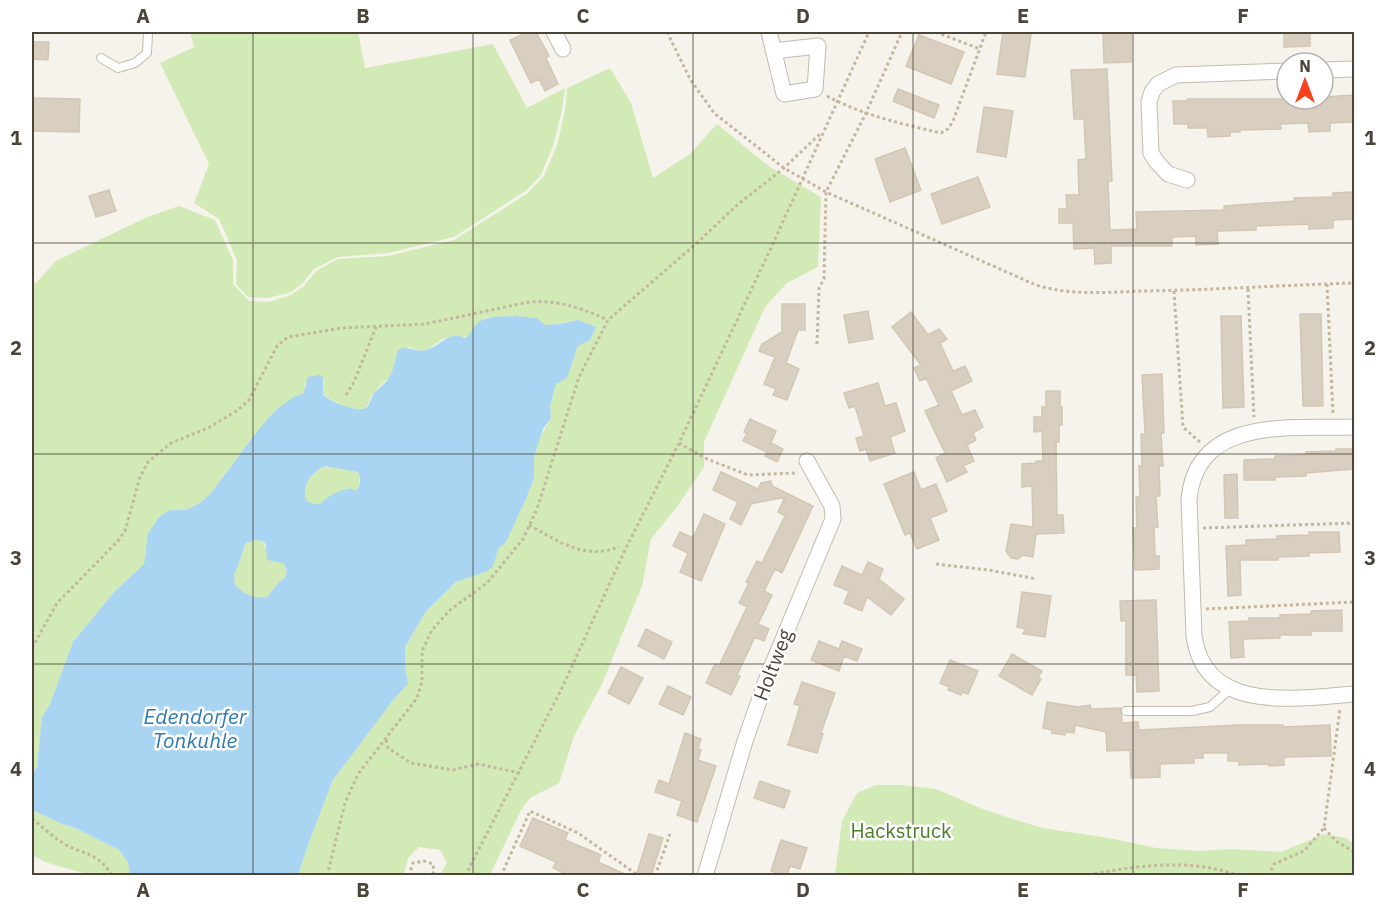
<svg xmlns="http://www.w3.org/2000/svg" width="1386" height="907" font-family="'IBM Plex Sans',sans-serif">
  <rect width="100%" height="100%" fill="#f6f3ec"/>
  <path fill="#d2eab5" d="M190,32H358L365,68L493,44L527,108L565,88L562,110L553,146L541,175L527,190L454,237L388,253L338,257L314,269L302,284L289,293L267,298L248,297L236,284L237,260L219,219L194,203L209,164L160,63L194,47Z
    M610,68L631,103L653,178L690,154L717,124L770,167L821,197L818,267L787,283L765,307L704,442V467L676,508L651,539L642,586L602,684L574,736L559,783L530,798L520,812L490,875H440L447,862L440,850L419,847L408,858L404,875H298L309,842L333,780L394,699L408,684L405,665V647L426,611L456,582L485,572L492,567L498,549L506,542L526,499L534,478V457L540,437L551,418L550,407L556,384L567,378L578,346L590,340L596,327L578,320L559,324L545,325L537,318L514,316L485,318L473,329L471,335C462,339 454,335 446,338C431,343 430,357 409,347L396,356C395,377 385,379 374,393C369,398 370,405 364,409L348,408L323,395L324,380L305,383L303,394L295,396L258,430L211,493L200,503L186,510H170L146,548L144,564L114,592L73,642L50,704L42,717L37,767L32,775V287L56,261L145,218L179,206L215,220L233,260V284L249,301L269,302L291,295L304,286L316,271L338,259L388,256L454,240L528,193L544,176L557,145L565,111L567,88Z
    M325,466L358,472C361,478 360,486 356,492L350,488C339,492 330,495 322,504L315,505L307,501C300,486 311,473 325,466Z
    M255,540L263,541L268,554L283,563L287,570L285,578L280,581L267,597C253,599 245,594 235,585L234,574C240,565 241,553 246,543Z
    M876,785H901L936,789L985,810L1042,828L1109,838L1156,848L1199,851L1232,849L1281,852L1324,834L1346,838L1354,844V875H835L842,821L857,793Z
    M32,810L60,823L75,828L119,850L128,862L130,875H90L45,862L32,855Z"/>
  <path fill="#a9d4f2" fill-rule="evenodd" d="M515,316L537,318L545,325L559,324L578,320L596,327L590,340L578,346L567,378L556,384L550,407L551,418L543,429L534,457V478L526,499L506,542L498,549L493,567L485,572L456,582L426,611L405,647V665L408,684L394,699L333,780L309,842L298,875H130L128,862L119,850L75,828L60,823L32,810V775L37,767L42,717L50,704L73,642L114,592L144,564L148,534L159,517L170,510H186L200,503L211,493L258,430L277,409L295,396L303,394L308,377L319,375L323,377V395C334,403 351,410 364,409L368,406L374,393L386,382L392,372L398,350C408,344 415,353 426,350C441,346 448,330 465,338C472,334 471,329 477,324C485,315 503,317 515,316ZM325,466L358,472C361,478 361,486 356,491L350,488C343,490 336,492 330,496C319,503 322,508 307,501C300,486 312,472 325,466ZM255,540L263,541L266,545L267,560L283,563L287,570L285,578L280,581L267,597C253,599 245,594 235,585L234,574C240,565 241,553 246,543Z"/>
  <path fill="#d8cfc1" stroke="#d3c7b4" stroke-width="1.5" d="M528,32H536L549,56L546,58L558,84L545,91L539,79L531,83L510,40Z
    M1003,32L1031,34L1025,77L997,74Z
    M1103,32H1131V62L1104,63Z
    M1284,32H1310V46L1284,47Z
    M919,35L964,52L951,84L906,66Z
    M32,42H49L48,60L32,59Z
    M1107,69L1112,181H1108L1110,230L1137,229L1136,212L1224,210V206L1295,201L1294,198L1333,197V193L1354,192V219L1333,220V228L1309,229V224L1256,226V230L1217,231L1218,244L1196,245V236L1172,237V246H1111V263L1095,264L1094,248L1074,249L1073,223H1059V209H1067L1066,195H1079L1078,160L1086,159L1084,119H1074L1071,70Z
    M898,89L939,105L934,118L893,101Z
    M1354,95V122L1330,123V131L1309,132L1308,123L1280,124L1281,129L1240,130V132H1230V136L1208,137L1207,128H1188V124H1174L1173,101H1187V99H1323V97Z
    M32,98L80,99L79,132L32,131Z
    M984,107L1013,111L1006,157L977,152Z
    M905,148L921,190L890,202L875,159Z
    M978,177L990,207L942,224L931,194Z
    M109,190L116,211L96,217L89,196Z
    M782,304H805V330H798L786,363L799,369L787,400L773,395L776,389L764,384L775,357L759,351L762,344L782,332Z
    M868,311L873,339L849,343L844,315Z
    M911,312L928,335L939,329L947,339L940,343L953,371L965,366L972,381L951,391L962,415L975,410L983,427L973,433L976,440L967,445L974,461L963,466L967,472L947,482L936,458L945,453L925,411L939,405L926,378L920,381L914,368L921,365L892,327Z
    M1300,314H1321L1323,406H1303Z
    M1221,316H1241L1244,407L1223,408Z
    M1162,374L1164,433H1161L1163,466H1159L1160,496H1156L1158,527L1154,528L1155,556H1159V569L1135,570L1133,528H1137L1136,497H1140L1139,466H1142L1141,434H1145L1142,375Z
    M878,383L885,406L896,403L905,431L890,437L895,453L870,461L866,449L860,451L856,438L864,436L855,406L849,408L844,393Z
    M1046,391H1060V407H1062V425H1059V442H1056L1057,515H1063L1064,533L1036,534L1033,557L1023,555L1018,559L1011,558L1006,551L1011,524L1033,527L1032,486L1022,487V464L1036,463V461H1043L1042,431L1034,432V417H1042V407H1046Z
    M750,419L776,431L771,443L783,449L777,462L765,456L767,452L743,441L747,433L744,432Z
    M1336,449H1354V469L1306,473V476L1275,477V480H1244V460L1275,459V456L1306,455V452L1336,451Z
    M721,472L758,489L761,483L771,481L772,486L813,506L782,573L775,569L764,591L772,595L758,624L769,629L764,641L755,637L737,675L740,676L731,695L706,683L715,664L719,666L747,607L739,603L749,583L746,582L757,561L762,563L785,516L778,512L785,497L751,504L741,525L730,519L738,502L713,490Z
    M914,472L921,490L936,484L947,511L930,518L939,540L917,549L910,533L905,535L884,484Z
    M1237,474L1238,518H1225L1224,475Z
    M704,514L725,524L701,581L680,572L688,553L673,546L680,532L693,538Z
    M1309,532H1339L1340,552L1309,553V556L1278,557V560H1240L1241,595L1228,596L1226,546L1246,545V540L1277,539V536L1309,535Z
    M868,562L883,569L879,579L904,599L891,615L867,597L862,611L844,603L849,591L834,585L842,566L862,575Z
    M1022,592L1051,596L1045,637L1023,634L1026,629L1017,627Z
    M1156,600L1159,691L1137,692L1136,675H1126V621H1121L1120,601Z
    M1342,610V631H1311V635H1280V638L1243,639L1244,657L1231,658L1229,622L1249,621V618H1280V615L1311,614V611Z
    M646,629L672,642L664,659L638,646Z
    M819,641L839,649L842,641L862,649L857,661L844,656L839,671L811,660Z
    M1012,654L1042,671L1038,678L1041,679L1032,695L999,676Z
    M950,660L978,671L968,694L962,692L961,695L948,690L950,687L940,683Z
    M621,667L643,678L629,704L608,693Z
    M802,682L835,693L821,733L823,734L817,753L788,745L800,706L794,704Z
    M668,686L691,697L683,715L659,704Z
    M1047,702L1078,707L1090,705L1091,709L1121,708L1122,723L1138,722L1139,730L1238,725H1283V727L1330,725L1331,756L1284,757V765L1269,766V764L1239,765V761H1228V753H1203V758H1194V763L1160,764V777L1131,778L1130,750L1107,751L1106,732L1075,725L1074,733L1066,732L1065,735L1052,733V730L1043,728Z
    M685,733L701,739L698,749L701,750L698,760L716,766L697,822L677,815L682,801L655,792L659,780L669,784Z
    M760,781L790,791L784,808L754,798Z
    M533,818L568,833L565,840L601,855L598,862L629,876H570L553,868L556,862L520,846Z
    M649,834L663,838L651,876H636Z
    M781,840L807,848L800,869L790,866L787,876L771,871Z"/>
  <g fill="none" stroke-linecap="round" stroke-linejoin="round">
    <defs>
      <path id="lane" d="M101,58L118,68L135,63L147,53L148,32
        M1126,711H1192L1210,707L1230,689"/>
      <path id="street" d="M554,32L563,49
        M769,32L784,94L815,89L818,46L773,51
        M1323,70L1354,69
        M1187,180L1168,174L1156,161L1151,153L1149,102L1152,92L1158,84L1176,75L1287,71
        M1354,427C1293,429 1196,415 1189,500L1194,636C1205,715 1298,698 1354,694
        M705,876L745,741L767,678L833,519L832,506L807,461"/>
    </defs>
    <use href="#lane" stroke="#c2bbae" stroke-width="10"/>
    <use href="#street" stroke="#c2bbae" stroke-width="17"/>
    <path stroke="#c4b79f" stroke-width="3" stroke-dasharray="3 3" stroke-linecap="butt" d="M667,32L690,79L714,113L784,168L826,192L1036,285C1071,296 1108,292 1144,291C1215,290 1284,285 1354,283
      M936,32L980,49
      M827,96C862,115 902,124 941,133L948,129L953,121L986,32
      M1327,284L1333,414
      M1248,289L1254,417
      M1174,291L1183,427L1200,442
      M817,344L819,288L824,279L826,192L866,113L902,32
      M346,395L354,382L376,327
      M679,443L707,459L748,475L798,473
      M529,525C560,542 584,560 619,547
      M1203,528L1354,523V540
      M936,564L988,570L1037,579
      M1206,609L1354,602
      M32,648L57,603L118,541L125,531L140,477L148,462L171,443L208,428L238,410L249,400L277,346L288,337L341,328L425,324L529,302C558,300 582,308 608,320
      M386,740L388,748L411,763L453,770L478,764L520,773
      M32,819C43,827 54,838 66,845C86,855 100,854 112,876
      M1324,828L1336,841L1354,852
      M327,876L345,803L358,774L417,698L422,681V651L432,630L450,610L487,583L523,539L537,509L579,377L608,320L697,243L736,206L784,168L820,134
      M409,876L413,863L424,861L433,864L434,871L432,876
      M465,876L563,686L624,552L679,443L770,250L869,32
      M501,876L530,811L578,833L639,876
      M655,876L670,834
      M1083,876C1132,866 1191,857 1239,876
      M1269,876L1274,864L1304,851L1324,828L1340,709"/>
    <use href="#lane" stroke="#fff" stroke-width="8"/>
    <use href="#street" stroke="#fff" stroke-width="15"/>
  </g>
  <path fill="none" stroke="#4b4439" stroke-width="1.5" stroke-opacity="0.55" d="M253,32V876M473,32V876M693,32V876M913,32V876M1133,32V876M32,243H1354M32,454H1354M32,664H1354"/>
  <g text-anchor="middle" stroke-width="5" stroke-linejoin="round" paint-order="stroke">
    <g font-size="20" fill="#4b4439" stroke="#fff">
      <text transform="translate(773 665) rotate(-69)" y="7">Holtweg</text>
    </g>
    <g font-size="20" fill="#4a7f2a" stroke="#fff">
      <text x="901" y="838">Hackstruck</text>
    </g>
    <g font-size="21" font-style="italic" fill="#2e7ab2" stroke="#fff">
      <text x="195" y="724">Edendorfer<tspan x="195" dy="24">Tonkuhle</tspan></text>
    </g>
  </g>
  <rect width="1386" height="907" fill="none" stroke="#ffffff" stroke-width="66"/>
  <g transform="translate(1305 81)"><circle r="28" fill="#ffffff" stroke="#b7b4b0" stroke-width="1.5"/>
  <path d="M0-4.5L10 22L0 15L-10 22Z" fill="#fc3f1d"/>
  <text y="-9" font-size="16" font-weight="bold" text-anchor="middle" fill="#4b4439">N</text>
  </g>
  <rect x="33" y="33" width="1320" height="841" fill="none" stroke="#4b4439" stroke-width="2"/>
  <g font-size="20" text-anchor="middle" font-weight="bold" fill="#4b4439">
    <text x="143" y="23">A</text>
    <text x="363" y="23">B</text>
    <text x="583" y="23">C</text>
    <text x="803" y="23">D</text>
    <text x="1023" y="23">E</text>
    <text x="1243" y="23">F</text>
    <text x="16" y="145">1</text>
    <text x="1370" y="145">1</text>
    <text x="16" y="355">2</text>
    <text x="1370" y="355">2</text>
    <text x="16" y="565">3</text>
    <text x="1370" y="565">3</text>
    <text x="16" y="776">4</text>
    <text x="1370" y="776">4</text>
    <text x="143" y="897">A</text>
    <text x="363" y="897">B</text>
    <text x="583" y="897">C</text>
    <text x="803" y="897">D</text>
    <text x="1023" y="897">E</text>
    <text x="1243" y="897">F</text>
  </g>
</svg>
